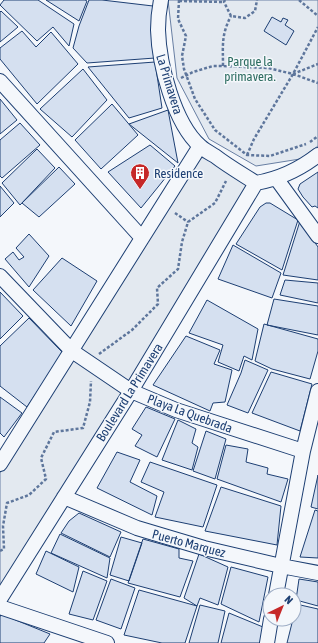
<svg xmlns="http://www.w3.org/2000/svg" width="318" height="643" font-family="'Asap Condensed',sans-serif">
  <rect width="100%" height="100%" fill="#f4f7fb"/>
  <path fill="#e3e9f0" stroke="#687fa3" d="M168,0H318V146L300,159L256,166L209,139L177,78Z
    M206,157L247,184V187L0,593V473L73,355L200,158Z"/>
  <path fill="#d5e0f0" stroke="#1d3f73" d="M4,0H38L74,24L69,46L53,27L37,41L0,5Z
    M46,0H85L87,1L79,21Z
    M89,0H102L153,6L155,58L87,63L73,48L79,26Z
    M1,11L18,27L0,42V12Z
    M272,17L281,22L283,18L288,20L285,25L294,31L286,45L264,31Z
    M22,31L36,47L51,32L78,64L37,104L0,59V48Z
    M155,62L162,108L129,118L88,67Z
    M83,69L107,100L72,137L40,109Z
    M0,99L17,120L0,134Z
    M112,104L138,135L101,169L75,140Z
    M168,110L178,163L129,124Z
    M20,123L40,145L2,178L0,176V140Z
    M150,145L175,166L141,208L108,172Z
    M37,149L55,168L20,205L2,183Z
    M59,167L75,184L39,217L22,203Z
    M318,172V208L315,206L312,207L303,197L298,189L300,184Z
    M0,186L14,203L0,217Z
    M266,203H270L298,220L282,270L236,244L260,207Z
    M300,221L318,247V280L283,275Z
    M29,234L49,256L29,287L5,259L13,252L19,260L24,257L16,248Z
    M233,245L281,273L272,298L218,279Z
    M62,258L97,281L71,326L33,290Z
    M285,280L318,283V303L280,295Z
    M0,292L23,316L0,339Z
    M274,299L318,306V335L267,325Z
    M207,300L258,329L252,360L244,356L239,371L218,362L223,345L189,333Z
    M29,318L63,353L27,407L0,386V346Z
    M264,324L318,339V351L310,379L272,369L255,361Z
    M186,336L220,350L214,364L232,370L225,402L213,403L210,411L153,385Z
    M245,360L268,370L248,413L227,405L241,373Z
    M271,372L312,384L300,431L252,413Z
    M0,397L22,413L4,437L0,433Z
    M146,407L175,419L157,457L135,446L142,435L132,429Z
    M178,420L196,429L192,443L198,447L192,470L162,460Z
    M206,431L226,439L215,479L193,471Z
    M226,445L248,449L246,462L268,468L267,474L288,479L281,502L217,479Z
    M117,452L140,460L130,482L157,496L152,515L97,488Z
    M150,462L217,485L203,527L155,517L164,492L141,482Z
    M318,475V509L311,507Z
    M221,487L281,506L277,545L205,531Z
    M315,510L318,511V558L300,557Z
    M79,513L121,532L110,557L61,533L69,521Z
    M60,534L110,558L107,578L51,553Z
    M121,537L142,543L129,581L110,575Z
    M143,539L179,549V558L193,561L180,597L128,583Z
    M46,551L79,567L73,592L36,574Z
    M199,554L228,567L218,605L200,598L197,606L184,598Z
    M231,567L268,577L259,622L221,604Z
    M83,571L107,581L93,620L69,614Z
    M111,579L135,588L121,629L96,620Z
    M299,579L318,582V606L296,600Z
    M139,590L197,606L185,643H162L124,635Z
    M296,604L318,609V643H287L293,619H294Z
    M200,605L225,611L218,643H189Z
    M229,613L263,627L260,643H221Z
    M1,614L50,634L44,643H0V617Z"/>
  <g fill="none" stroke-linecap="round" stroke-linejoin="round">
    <defs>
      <path id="street" d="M161,0C159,10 158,20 158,30C159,64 174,123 200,146C204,150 210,153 215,156C228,166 242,174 256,183C278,179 300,169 318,155
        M0,81L142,238
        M276,178L318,236
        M0,276L72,351L131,391L176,410L303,451
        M0,464L200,146
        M64,497L137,528L204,548L281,566L318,573
        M276,595L303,451L318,391
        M0,599L131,391L256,183
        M0,607L107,643
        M267,643L271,619"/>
    </defs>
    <use href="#street" stroke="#1d3f73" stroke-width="16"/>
    <path stroke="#5e769c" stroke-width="2.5" stroke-dasharray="3 2" stroke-linecap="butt" d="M179,0L178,19L186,36L182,56L184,69L195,99L215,130L247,155L270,156L306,144
      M225,0L224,2L231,16L245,18L255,11L257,0
      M299,0L318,16
      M179,1L224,2
      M223,66C223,46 221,35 231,16
      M293,74L318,64
      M181,78L193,72L213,66H223L268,68L293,74L318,83
      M310,142L318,136
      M247,155L254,139L293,74L318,27
      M175,213L188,222
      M99,354L132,330L158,304L157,288L178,269L182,242L188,222L215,203L226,181
      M0,551L4,549L3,526L7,503L29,495L46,479L41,458L54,432L83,428L90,402L91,381"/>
    <use href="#street" stroke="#f4f7fb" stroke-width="14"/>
  </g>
  <defs>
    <symbol id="building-pin" viewBox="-11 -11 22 30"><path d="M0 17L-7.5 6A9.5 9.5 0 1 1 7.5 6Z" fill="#c62828" stroke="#f4f7fb"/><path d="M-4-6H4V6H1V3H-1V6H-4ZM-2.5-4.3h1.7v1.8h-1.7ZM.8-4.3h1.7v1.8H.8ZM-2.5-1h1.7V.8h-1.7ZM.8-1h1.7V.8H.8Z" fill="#fff"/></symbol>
  </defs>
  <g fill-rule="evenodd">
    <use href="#building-pin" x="129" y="162" width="22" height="30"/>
  </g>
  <g text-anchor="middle" stroke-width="3" stroke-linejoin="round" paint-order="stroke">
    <g font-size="13" fill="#2c6c60" stroke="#f4f7fb">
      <text x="250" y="66">Parque la<tspan x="250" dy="15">primavera.</tspan></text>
    </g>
    <g font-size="13" fill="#1d3f73" stroke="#f4f7fb">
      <text transform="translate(170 84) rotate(73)" y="5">La Primavera</text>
      <text transform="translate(129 392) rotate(-58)" y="5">Boulevard La Primavera</text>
      <text transform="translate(190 413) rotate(20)" y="5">Playa La Quebrada</text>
      <text transform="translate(189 543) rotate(15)" y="5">Puerto Marquez</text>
    </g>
    <g font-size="13" fill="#1d3f73" stroke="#f4f7fb" text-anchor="start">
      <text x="154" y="178">Residence</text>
    </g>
  </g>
  <g transform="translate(282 607) rotate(43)"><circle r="19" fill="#f4f7fb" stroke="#9eadc5"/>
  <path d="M0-3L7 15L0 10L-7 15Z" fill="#c62828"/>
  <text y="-6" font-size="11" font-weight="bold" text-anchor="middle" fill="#1d3f73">N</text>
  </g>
</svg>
